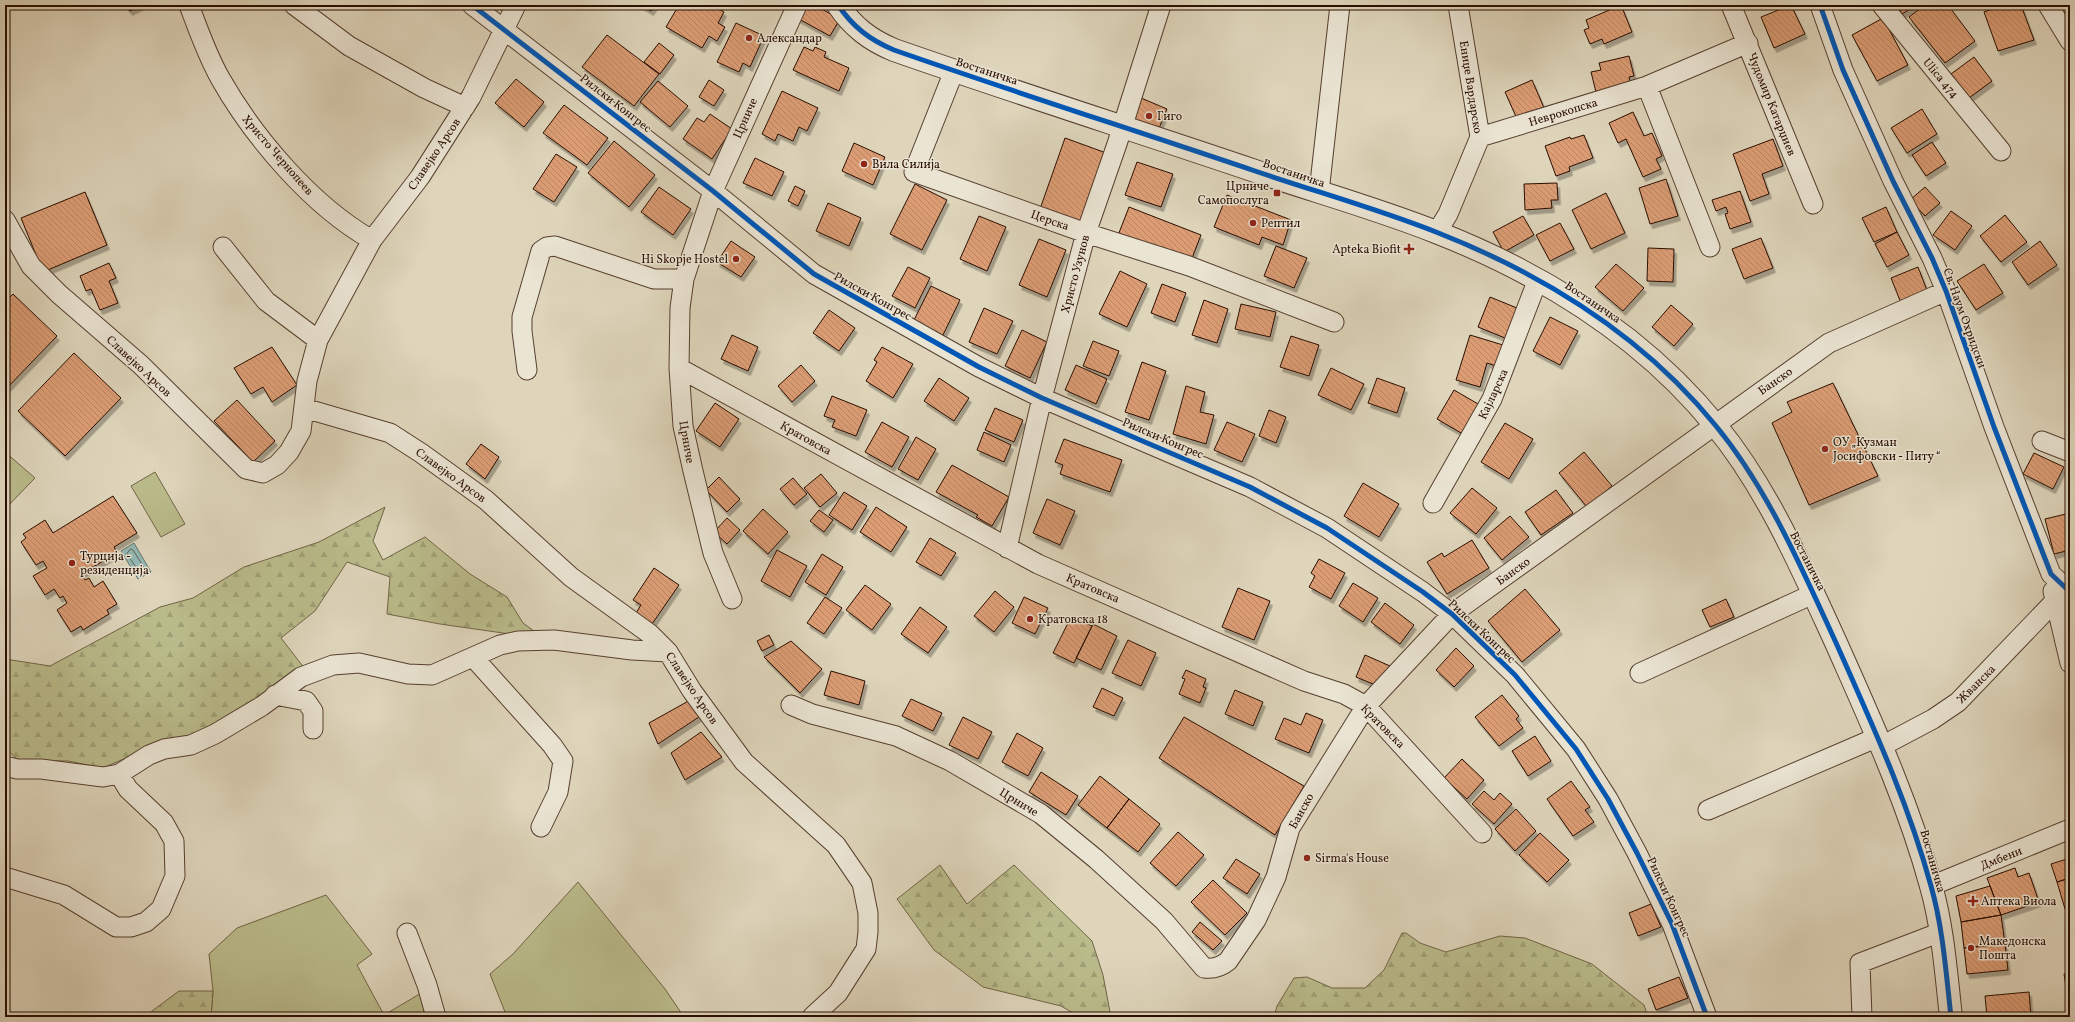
<svg xmlns="http://www.w3.org/2000/svg" width="2075" height="1022" font-family="Vollkorn,serif">
  <defs>
    <pattern id="forest-firs" width="22" height="20" patternUnits="userSpaceOnUse"><rect width="22" height="20" fill="#babb8b"/><path d="M5 1l3.5 6h-7zM16 11l3.5 6h-7z" fill="#a0a076"/></pattern>
    <pattern id="building-back-hatch" width="6" height="6" patternUnits="userSpaceOnUse"><rect width="6" height="6" fill="#dc9d74"/><path d="M-1 5l2 2M0 0l6 6M5-1l2 2" fill="none" stroke="#bd8663"/></pattern>
    <filter id="shadow"><feDropShadow dx="2.5" dy="4.5" stdDeviation="0" flood-color="#0004"/></filter>
  </defs>
  <rect width="100%" height="100%" fill="#ded5bb"/>
  <filter id="stains"><feTurbulence type="fractalNoise" baseFrequency=".005" numOctaves="4"/><feColorMatrix values="0 0 0 0 .2 0 0 0 0 .09 0 0 0 0 .02 0 0 0 .5 -.17"/></filter>
  <radialGradient id="worn" r=".72"><stop offset=".6" stop-color="#630" stop-opacity="0"/><stop offset="1" stop-color="#630" stop-opacity=".3"/></radialGradient>
  <path fill="#babb8b" stroke="#726446" d="M5,452L35,478L5,509Z
    M155,472L185,524L161,537L131,486Z
    M578,882L665,989L684,1017H507L490,974L513,954Z
    M326,895L372,954L357,965L384,1015L423,992L430,1017H211L213,991L209,954L237,928Z"/>
  <path fill="url(#forest-firs)" stroke="#726446" d="M385,507L373,541L383,560L425,537L470,574L507,597L523,623L545,639L440,624L387,614L390,577L347,562L315,611L281,638L305,669L256,707L193,735L135,754L103,768L68,761L18,760L5,748V659L50,666L160,607L193,598L244,567L319,542Z
    M940,865L967,904L1014,865L1092,941L1103,975L1110,1012L1102,1017H1080L1061,1006L983,987L934,950L897,899Z
    M1402,933H1406L1420,943L1446,952L1500,936L1525,938L1592,964L1644,1005L1648,1017H1274L1277,1006L1294,978L1307,977L1332,988H1365L1384,970Z
    M179,991H213L211,1017H144Z"/>
  <path fill="#93b8b3" stroke="#69746b" d="M134,543L151,572L138,579L121,551Z"/>
  <g fill="none" stroke-linecap="round" stroke-linejoin="round">
    <path stroke="#5e625a" stroke-width="1" d="M131,549L133,550L145,569L141,573L139,572L127,554Z"/>
  </g>
  <path fill="url(#building-back-hatch)" stroke="#290d00" filter="url(#shadow)" d="M125,5H142L130,11Z
    M641,5H655L651,11Z
    M679,5H712L724,12L718,23L725,27L717,41L709,36L702,48L666,27Z
    M804,5H814L840,19L830,36L797,18Z
    M1621,5L1632,32L1604,44L1602,39L1590,44L1584,30L1589,28L1586,20Z
    M1791,5L1805,34L1774,48L1761,17Z
    M1897,5H1917L1902,14Z
    M1925,5H1948L1975,41L1945,63L1909,17Z
    M2003,5H2021L2034,40L1998,51L1984,12Z
    M1883,18L1908,65L1877,81L1852,35Z
    M736,23L764,36L750,67L743,63L739,72L717,62Z
    M607,35L659,74L634,106L582,67Z
    M659,43L674,55L660,74L644,62Z
    M804,47L813,51L815,47L826,52L824,57L849,68L839,91L793,70Z
    M1629,56L1634,76L1629,77L1631,87L1597,96L1591,72L1601,70L1599,63Z
    M1974,57L1992,81L1969,98L1951,74Z
    M516,79L544,102L524,127L495,103Z
    M709,80L724,90L714,106L699,97Z
    M1532,80L1545,110L1518,121L1505,92Z
    M658,81L688,106L670,127L640,102Z
    M782,91L818,108L807,131L799,127L793,141L778,134L775,141L762,134Z
    M1141,98L1167,109L1157,133L1130,122Z
    M564,105L608,138L587,165L543,133Z
    M1922,109L1937,134L1907,153L1891,128Z
    M1633,112L1644,136L1652,133L1662,156L1656,159L1661,169L1643,177L1626,139L1618,143L1609,123Z
    M710,114L732,129L712,159L683,139L697,118L704,122Z
    M1584,135L1593,158L1569,167L1570,171L1556,176L1545,146L1570,137L1571,139Z
    M1065,138L1109,154L1082,223L1040,209Z
    M1773,139L1783,166L1762,174L1769,194L1750,201L1733,154Z
    M614,141L655,175L629,207L588,173Z
    M1932,142L1946,163L1926,176L1912,155Z
    M854,143L885,157L873,185L842,171Z
    M556,154L577,167L554,202L533,189Z
    M755,158L784,172L772,196L743,183Z
    M1137,162L1173,174L1161,207L1125,195Z
    M1666,179L1678,216L1650,224L1639,188Z
    M1557,183L1558,200H1551L1552,208L1525,210L1524,184Z
    M915,184L947,200L922,250L890,234Z
    M795,186L805,191L798,206L788,201Z
    M659,187L691,209L673,235L641,212Z
    M1925,187L1940,203L1925,216L1910,200Z
    M1740,191L1751,222L1730,229L1725,214L1728,213L1726,207L1716,211L1712,200Z
    M85,192L107,245L43,272L21,218Z
    M1606,193L1625,233L1591,249L1572,210Z
    M1227,195L1291,220L1283,245L1262,237L1259,245L1214,227Z
    M828,203L861,218L849,246L816,231Z
    M1129,207L1201,235L1189,266L1117,238Z
    M1886,207L1897,232L1874,242L1862,218Z
    M1951,211L1972,226L1955,250L1933,235Z
    M2005,215L2027,242L2001,262L1980,236Z
    M979,216L1006,227L987,271L960,259Z
    M1523,216L1534,235L1504,252L1493,232Z
    M1560,223L1574,249L1550,261L1536,235Z
    M1897,232L1909,255L1887,267L1875,244Z
    M1761,238L1773,268L1744,279L1732,249Z
    M1039,239L1066,250L1047,297L1019,285Z
    M731,241L755,257L741,277L717,262Z
    M2040,241L2057,265L2028,285L2012,262Z
    M1276,246L1307,258L1294,288L1264,276Z
    M1648,248L1674,249L1673,282L1647,281Z
    M109,263L116,278L109,281L118,303L100,310L91,289L86,291L80,276Z
    M1616,264L1644,288L1623,311L1595,287Z
    M1984,264L2003,293L1976,310L1957,281Z
    M908,267L930,278L915,308L892,296Z
    M1918,267L1928,293L1901,303L1891,278Z
    M1120,271L1147,284L1127,327L1099,314Z
    M1162,284L1186,293L1175,322L1151,313Z
    M931,286L960,300L942,337L913,322Z
    M13,294L57,336L5,390V302Z
    M1490,297L1517,308L1505,338L1478,327Z
    M1204,300L1228,309L1217,343L1192,335Z
    M1241,304L1276,312L1270,337L1235,329Z
    M1671,305L1693,324L1674,346L1652,327Z
    M984,308L1013,321L997,354L969,342Z
    M829,310L855,328L839,351L813,333Z
    M1550,317L1578,331L1560,365L1533,351Z
    M1022,330L1047,342L1030,378L1005,366Z
    M732,335L758,347L748,371L721,359Z
    M1470,335L1503,345L1496,366L1487,363L1480,387L1456,380Z
    M1291,336L1319,345L1309,376L1280,367Z
    M1093,341L1119,351L1109,376L1083,366Z
    M272,347L297,385L272,402L263,387L251,394L234,368Z
    M882,347L913,364L893,398L866,381L877,362L874,360Z
    M74,353L121,398L65,456L18,411Z
    M1142,362L1166,371L1149,420L1125,412Z
    M801,365L815,381L792,402L778,386Z
    M1076,365L1107,379L1096,404L1065,390Z
    M1331,368L1364,384L1351,410L1318,395Z
    M939,378L969,398L954,421L924,401Z
    M1377,378L1405,388L1397,413L1368,403Z
    M1833,383L1878,476L1809,505L1772,423L1792,412L1787,402Z
    M1186,386L1205,392L1200,412L1214,415L1206,444L1173,434Z
    M1454,390L1485,408L1468,437L1437,419Z
    M832,396L867,410L856,436L832,427L835,420L824,416Z
    M237,400L275,441L253,462L214,421Z
    M715,403L739,419L720,447L696,431Z
    M995,408L1023,420L1014,442L985,430Z
    M1269,410L1286,417L1276,443L1259,436Z
    M882,422L909,437L892,467L865,452Z
    M1227,422L1255,434L1242,462L1214,450Z
    M1505,423L1533,439L1509,479L1481,462Z
    M984,432L1011,445L1004,462L977,450Z
    M916,437L936,449L918,480L898,469Z
    M1064,439L1122,460L1110,492L1060,474L1063,465L1055,462Z
    M481,444L499,457L485,479L466,464Z
    M1584,452L1612,486L1587,507L1559,473Z
    M2034,453L2064,467L2053,489L2023,474Z
    M952,465L1009,497L992,526L976,517L978,515L936,492Z
    M821,474L837,493L820,507L804,488Z
    M719,477L740,499L727,512L706,490Z
    M793,478L807,494L794,505L780,489Z
    M1363,483L1399,504L1379,537L1344,516Z
    M1472,488L1497,508L1476,534L1450,513Z
    M1556,490L1573,513L1541,535L1525,512Z
    M844,492L867,506L852,530L829,515Z
    M113,496L137,533L114,547L117,553L81,574L85,580L89,578L94,587L103,581L117,604L107,610L109,614L83,630L81,626L71,632L57,610L67,603L63,596L60,598L54,589L45,595L33,576L47,568L43,561L36,565L21,542L26,538L23,534L45,520L53,533Z
    M1047,499L1075,511L1060,545L1033,533Z
    M876,507L907,527L891,552L860,532Z
    M763,509L788,532L768,554L743,531Z
    M819,510L833,520L824,532L810,521Z
    M2070,513V550L2054,554L2045,519Z
    M1510,516L1529,537L1502,560L1484,538Z
    M727,518L740,530L727,544L714,532Z
    M930,538L956,553L941,576L916,562Z
    M1472,540L1489,568L1447,594L1427,562L1442,553L1444,557Z
    M777,550L807,566L790,597L761,581Z
    M822,554L843,567L826,595L805,582Z
    M1319,559L1345,573L1331,599L1309,587L1315,576L1311,573Z
    M654,568L679,585L652,624L636,613L641,605L633,600Z
    M1353,583L1378,598L1363,622L1339,606Z
    M865,585L891,604L872,630L846,610Z
    M1238,588L1270,601L1254,640L1222,627Z
    M1525,589L1560,630L1522,662L1488,621Z
    M995,591L1014,607L994,632L974,616Z
    M825,597L842,608L824,634L807,623Z
    M1024,597L1048,608L1035,634L1012,623Z
    M1726,599L1734,617L1710,627L1702,610Z
    M1385,603L1414,625L1400,644L1371,622Z
    M920,607L947,627L928,653L901,634Z
    M1071,617L1092,626L1074,663L1053,653Z
    M1093,624L1117,636L1101,670L1076,658Z
    M769,635L774,645L762,651L757,641Z
    M1128,640L1156,653L1141,686L1112,673Z
    M791,641L822,669L800,693L764,657Z
    M1456,648L1474,666L1454,687L1436,670Z
    M1365,655L1390,666L1380,687L1356,677Z
    M1186,670L1206,679L1203,687L1206,688L1200,703L1179,694L1185,679L1182,678Z
    M831,671L865,681L859,705L824,695Z
    M1102,688L1123,698L1114,716L1093,707Z
    M1235,690L1263,702L1253,726L1225,714Z
    M1502,695L1519,716L1516,719L1523,728L1499,746L1475,717Z
    M692,699L702,715L658,744L649,723Z
    M911,699L942,713L933,731L902,716Z
    M1306,713L1323,720L1309,753L1275,739L1284,718L1301,725Z
    M963,717L992,732L978,759L949,745Z
    M1184,717L1304,786L1275,835L1159,758Z
    M701,732L722,757L685,780L671,753Z
    M1017,733L1043,748L1028,776L1002,762Z
    M1535,736L1551,761L1528,776L1512,751Z
    M1462,759L1484,780L1467,799L1444,778Z
    M1041,772L1078,796L1066,815L1029,792Z
    M1100,776L1129,799L1107,828L1078,805Z
    M1571,781L1590,807L1585,810L1594,822L1573,836L1547,799Z
    M1484,791L1494,800L1500,793L1512,804L1494,824L1472,804Z
    M1129,799L1160,824L1138,852L1107,828Z
    M1516,809L1536,831L1515,851L1495,829Z
    M1178,832L1204,855L1176,886L1150,863Z
    M1540,833L1569,860L1547,882L1519,855Z
    M2070,858V878L2057,882L2051,864Z
    M1236,859L1260,874L1247,894L1223,878Z
    M2015,868L2018,877L2029,873L2039,902L2001,915L1987,878Z
    M2070,878V907L2065,909L2057,882Z
    M1213,880L1247,913L1225,935L1191,902Z
    M1990,886L2001,915L1961,922L1956,896Z
    M1651,904L1661,927L1638,936L1629,913Z
    M2001,915L2005,944L1964,948L1961,922Z
    M1200,922L1222,941L1213,950L1192,932Z
    M2005,944L2008,970L1967,974L1964,948Z
    M2070,973V999H2068L2064,974Z
    M1679,977L1688,998L1656,1010L1648,989Z
    M2029,992L2031,1017H1987L1985,996Z"/>
  <g fill="none" stroke-linecap="round" stroke-linejoin="round">
    <defs>
      <path id="minor" d="M189,5C198,29 207,55 220,78C254,138 312,206 372,240
        M294,5L349,46L424,88L465,107
        M472,5L713,191L814,274L979,367L1042,398L1250,487L1327,528L1423,592L1452,614L1515,675L1576,749L1608,799L1637,853L1672,924L1707,1017
        M1731,5L1813,204
        M1820,5L1843,70L1893,181L1932,258L1946,291L1994,427L2051,574L2070,592
        M1882,5L2001,151
        M2048,5L2070,41
        M954,71L914,172L1086,233L1189,266L1334,322
        M1647,86L1710,247
        M1480,137L1647,86L1748,43
        M1319,192L1340,5
        M5,220L31,266L59,294L141,365L246,469L263,473L277,465L289,452L301,431L307,381L318,340L372,240L420,177L471,97L516,5
        M1437,232L1448,214L1480,137L1458,5
        M223,247L266,301L318,340
        M679,368L1038,564L1304,681L1344,694L1366,706L1482,833
        M527,370L522,331V317L541,251L547,247L555,246L654,279H684
        M304,408L390,433L421,453L486,500L571,577L650,634L668,652L692,691L744,762L836,845L862,883L868,913V932L866,949L838,993L812,1017
        M2042,441L2070,452
        M1433,503L1492,399L1538,279
        M1007,548L1042,398L1086,233L1117,144L1161,5
        M2053,591L2070,663
        M732,599L713,553L693,471L683,426L679,368L680,308L684,279L713,191L797,5
        M473,657L552,745L563,761L558,792L541,827
        M1640,673L1813,594
        M275,695L306,701L313,711V729
        M791,705L812,714L896,736L950,761L1041,814L1096,859L1164,921L1204,968C1213,969 1221,967 1228,961L1256,920L1276,877L1290,828L1366,706L1452,614L1829,343L1946,291
        M1882,746L1933,719L1958,702L2054,602
        M5,766L17,769H41L103,777L119,774L149,755L164,749L191,745L215,734L262,706L301,677L333,665L359,663L408,674L432,675L500,645L518,641L554,640L632,650L668,652
        M1708,810L1878,737
        M5,877L64,895L116,927H131L146,922L161,909L175,876L174,841L164,823L128,789L119,774
        M1931,886L2070,829
        M407,933L427,985L436,1017
        M1862,1017L1860,963L1941,932"/>
      <path id="tertiary" d="M838,5C853,27 870,40 894,50C1014,92 1137,131 1258,172C1317,192 1378,209 1436,232C1543,274 1643,336 1716,426C1768,489 1803,571 1837,645C1872,724 1908,802 1931,886C1943,928 1946,973 1951,1017"/>
    </defs>
    <use href="#minor" stroke="#563f2f" stroke-width="21"/>
    <use href="#tertiary" stroke="#563f2f" stroke-width="24"/>
    <use href="#minor" stroke="#eae4d3" stroke-width="19"/>
    <use href="#tertiary" stroke="#eae4d3" stroke-width="22"/>
    <defs>
      <path id="cycleway" d="M472,5L713,191L814,274L979,367L1042,398L1250,487L1327,528L1423,592L1452,614L1515,675L1576,749L1608,799L1637,853L1672,924L1707,1017
        M838,5C853,27 870,40 894,50C1014,92 1137,131 1258,172C1317,192 1378,209 1436,232C1543,274 1643,336 1716,426C1768,489 1803,571 1837,645C1872,724 1908,802 1931,886C1943,928 1946,973 1951,1017
        M1820,5L1843,70L1893,181L1932,258L1946,291L1994,427L2051,574L2070,592"/>
    </defs>
    <use href="#cycleway" stroke="#eae4d3" stroke-width="8"/>
    <use href="#cycleway" stroke="#0057b8" stroke-width="5"/>
  </g>
  <g fill="#8f2418" stroke="#eae4d3" stroke-width="1.5">
    <circle cx="749" cy="38" r="4"/>
    <circle cx="1149" cy="116" r="4"/>
    <circle cx="864" cy="164" r="4"/>
    <rect x="1273" y="189" width="8" height="8" rx="2"/>
    <circle cx="1253" cy="223" r="4"/>
    <path d="M1407 243h4v4h4v4h-4v4h-4v-4h-4v-4h4z"/>
    <circle cx="736" cy="259" r="4"/>
    <circle cx="1825" cy="449" r="4"/>
    <circle cx="72" cy="563" r="4"/>
    <circle cx="1030" cy="619" r="4"/>
    <circle cx="1307" cy="858" r="4"/>
    <path d="M1971 895h4v4h4v4h-4v4h-4v-4h-4v-4h4z"/>
    <circle cx="1971" cy="948" r="4"/>
  </g>
  <g text-anchor="middle" stroke-width="3" stroke-linejoin="round" paint-order="stroke">
    <g font-size="12" fill="#290d00" stroke="#eae4d3" text-anchor="start">
      <text x="757" y="42">Александар</text>
      <text x="1157" y="120">Гиго</text>
      <text x="872" y="168">Вила Силија</text>
      <text x="1269" y="190" text-anchor="end">Црниче<tspan x="1269" dy="14">Самопослуга</tspan></text>
      <text x="1261" y="227">Рептил</text>
      <text x="1401" y="253" text-anchor="end">Apteka Biofit</text>
      <text x="728" y="263" text-anchor="end">Hi Skopje Hostel</text>
      <text x="1833" y="446">ОУ „Кузман<tspan x="1833" dy="14">Јосифовски - Питу “</tspan></text>
      <text x="80" y="560">Турција -<tspan x="80" dy="14">резиденција</tspan></text>
      <text x="1038" y="623">Кратовска 18</text>
      <text x="1315" y="862">Sirma's House</text>
      <text x="1981" y="905">Аптека Виола</text>
      <text x="1979" y="945">Македонска<tspan x="1979" dy="14">Пошта</tspan></text>
    </g>
    <g font-size="12" fill="#290d00" stroke="#eae4d3">
      <text transform="translate(987 71) rotate(18)" y="4">Востаничка</text>
      <text transform="translate(1941 78) rotate(50)" y="4">Ulica 474</text>
      <text transform="translate(1471 87) rotate(81)" y="4">Ениџе Вардарско</text>
      <text transform="translate(616 103) rotate(38)" y="4">Рилски Конгрес</text>
      <text transform="translate(1772 104) rotate(68)" y="4">Чудомир Катарџиев</text>
      <text transform="translate(1563 112) rotate(-17)" y="4">Неврокопска</text>
      <text transform="translate(745 118) rotate(-66)" y="4">Црниче</text>
      <text transform="translate(434 154) rotate(-56)" y="4">Славејко Арсов</text>
      <text transform="translate(278 155) rotate(49)" y="4">Христо Чернопеев</text>
      <text transform="translate(1294 173) rotate(19)" y="4">Востаничка</text>
      <text transform="translate(1050 220) rotate(19)" y="4">Церска</text>
      <text transform="translate(1075 274) rotate(-75)" y="4">Христо Узунов</text>
      <text transform="translate(873 296) rotate(29)" y="4">Рилски Конгрес</text>
      <text transform="translate(1593 302) rotate(34)" y="4">Востаничка</text>
      <text transform="translate(1965 318) rotate(70)" y="4">Св. Наум Охридски</text>
      <text transform="translate(139 366) rotate(43)" y="4">Славејко Арсов</text>
      <text transform="translate(1775 381) rotate(-35)" y="4">Банско</text>
      <text transform="translate(1493 394) rotate(-65)" y="4">Кајларска</text>
      <text transform="translate(806 438) rotate(29)" y="4">Кратовска</text>
      <text transform="translate(1163 438) rotate(23)" y="4">Рилски Конгрес</text>
      <text transform="translate(687 442) rotate(80)" y="4">Црниче</text>
      <text transform="translate(451 475) rotate(36)" y="4">Славејко Арсов</text>
      <text transform="translate(1808 561) rotate(63)" y="4">Востаничка</text>
      <text transform="translate(1513 571) rotate(-36)" y="4">Банско</text>
      <text transform="translate(1093 588) rotate(23)" y="4">Кратовска</text>
      <text transform="translate(1482 631) rotate(43)" y="4">Рилски Конгрес</text>
      <text transform="translate(1976 684) rotate(-45)" y="4">Жванска</text>
      <text transform="translate(692 688) rotate(56)" y="4">Славејко Арсов</text>
      <text transform="translate(1383 726) rotate(45)" y="4">Кратовска</text>
      <text transform="translate(1019 802) rotate(31)" y="4">Црниче</text>
      <text transform="translate(1301 811) rotate(-61)" y="4">Банско</text>
      <text transform="translate(2001 858) rotate(-22)" y="4">Дмбени</text>
      <text transform="translate(1933 861) rotate(74)" y="4">Востаничка</text>
      <text transform="translate(1669 897) rotate(65)" y="4">Рилски Конгрес</text>
    </g>
  </g>
  <rect width="2075" height="1022" fill="none" stroke="#ded5bb" stroke-width="20"/>
  <rect x="6" y="6" width="2063" height="1010" fill="none" stroke="#290d00" stroke-width="2"/>
  <rect x="10" y="10" width="2055" height="1002" fill="none" stroke="#290d00"/>
  <rect width="100%" height="100%" filter="url(#stains)"/>
  <rect width="100%" height="100%" fill="url(#worn)"/>
</svg>
